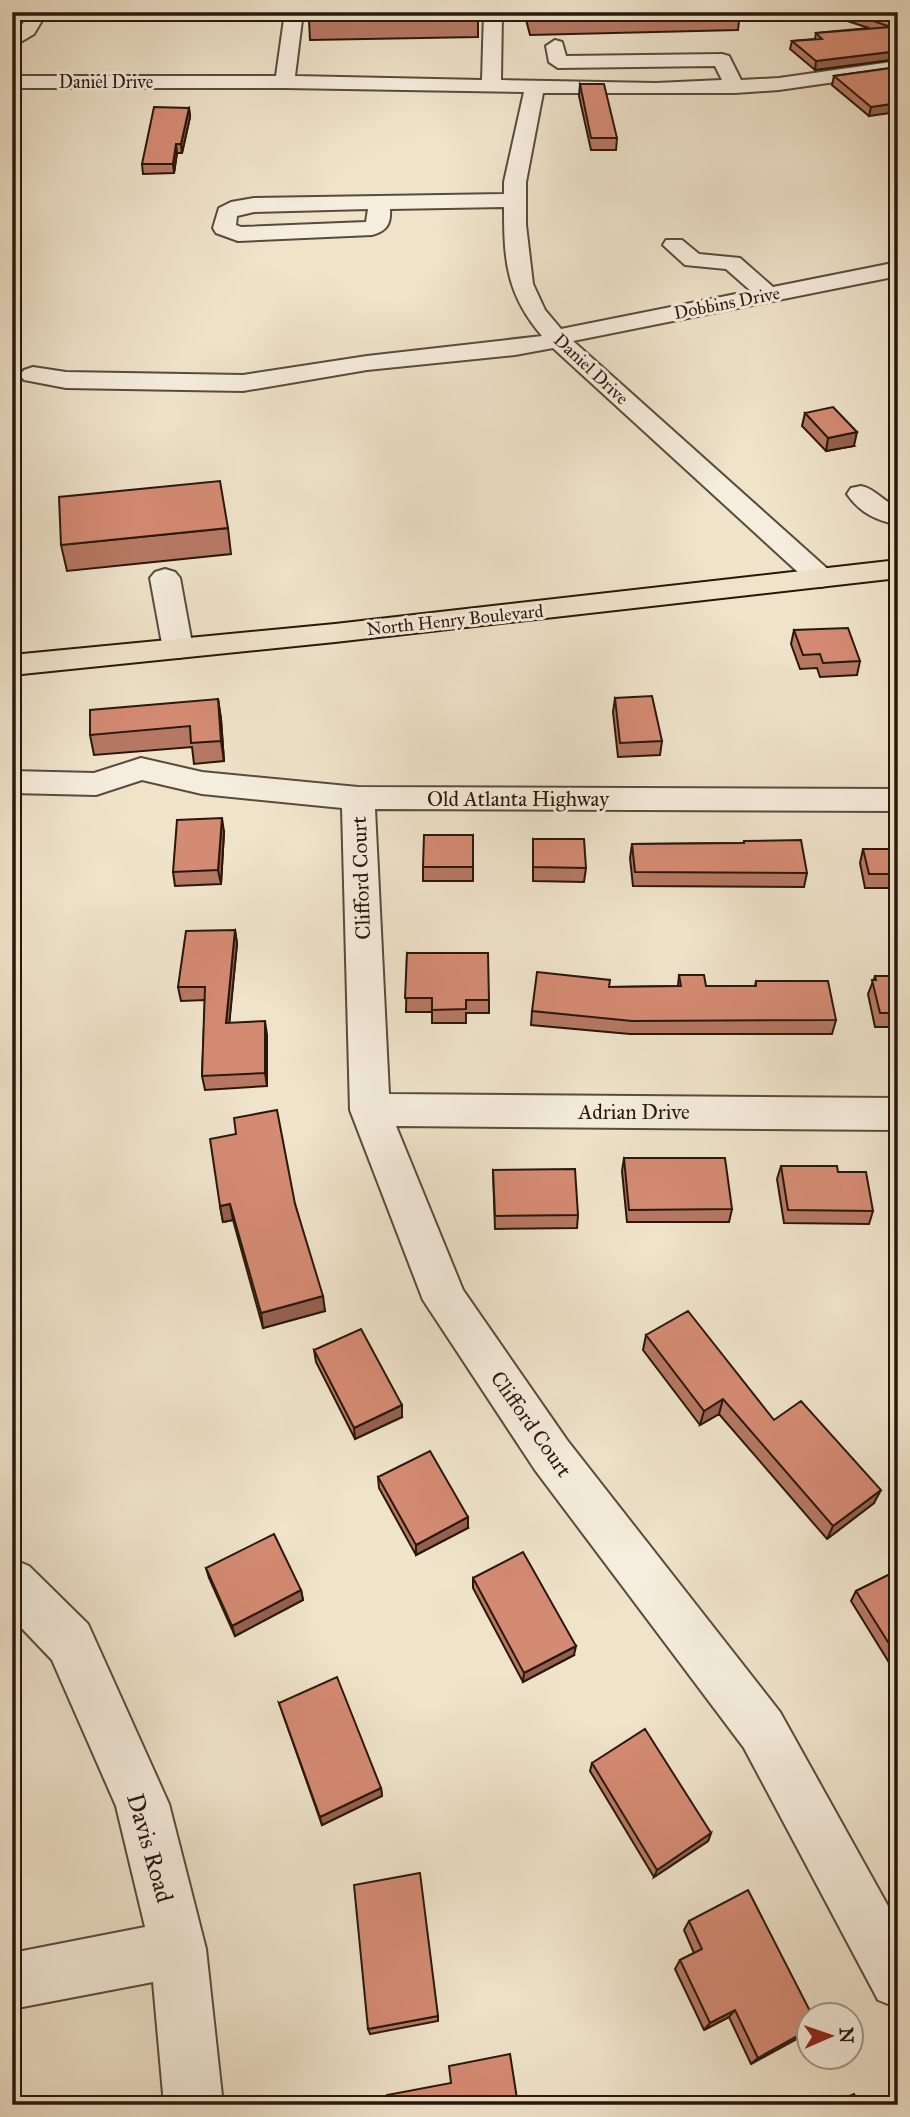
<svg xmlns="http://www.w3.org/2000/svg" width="910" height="2117" font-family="'IM FELL Great Primer',serif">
  <rect width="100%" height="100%" fill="#efe3ca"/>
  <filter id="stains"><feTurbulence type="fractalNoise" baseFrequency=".00286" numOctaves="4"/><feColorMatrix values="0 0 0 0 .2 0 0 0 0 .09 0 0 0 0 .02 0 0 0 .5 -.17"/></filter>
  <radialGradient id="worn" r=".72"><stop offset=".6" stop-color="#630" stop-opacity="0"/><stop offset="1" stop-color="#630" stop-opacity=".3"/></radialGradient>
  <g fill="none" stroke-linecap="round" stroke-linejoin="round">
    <defs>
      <path id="minor" d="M29,12H47L34,34L12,47V32L21,27Z
        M285,12H303L295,76L482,80L484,12H502L501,80L656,83L722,80L715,66L558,68L549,62L546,46L555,40L562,42L566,56L722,54L729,56L741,80L779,78L898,61V73L779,90L735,93H543L526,182V225L533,284L545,310L561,329L751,291L726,269L685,265L663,245L666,240H682L699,254L740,258L773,287L898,262V276L573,341L831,572L836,578L831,584L821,587L811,584L553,348L515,355L367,370L243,391L66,388L24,380L20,375L24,370L33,367L66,372L243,375L367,356L542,336C506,294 504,260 504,207L390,209C391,224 387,231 372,235L238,241L216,233L213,228L219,208L231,202L254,198L504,194V182L524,92L285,88H12V76H276ZM368,209L366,222L241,227L236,225L237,216L254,212Z
        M861,486C876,489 883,502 898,507V525C876,520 860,513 847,494L851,488Z
        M165,569L175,572L180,578L193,649L189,656L178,658L167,656L163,649L150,578L155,572Z
        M141,758L202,772L358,787L898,789V811L375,809L389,1094L898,1098V1130L396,1126L463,1290L567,1440L780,1712L898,1924V2008L878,2000L744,1748L535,1470L423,1300L350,1110L342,808L202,794L142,780L96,795L12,793V771L94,773Z
        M12,1559L29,1566L88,1624L169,1804L206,1949L223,2105H164L153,1982L12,2009V1953L145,1927L116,1806L52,1660L12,1618Z"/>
      <path id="major" d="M898,560V578L335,642L12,675V655L335,624Z"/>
    </defs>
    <use href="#minor" stroke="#5b4a3c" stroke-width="4"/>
    <use href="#major" stroke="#2a170c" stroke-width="4"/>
    <use href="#minor" fill="#f5eddd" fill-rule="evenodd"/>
    <use href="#major" fill="#efe3ca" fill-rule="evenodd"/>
  </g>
  <path fill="#b67863" stroke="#2a170c" stroke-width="2" d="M524,12H740L738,30L530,35Z
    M819,12H880L895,26H898V59L815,70L790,49L792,41L815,39L816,33L869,28Z
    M478,17V37L310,40L309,20Z
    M898,67L869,116L832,85L834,76Z
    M580,84L617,138L616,150H591L579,96Z
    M189,108L190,117L182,153H177L174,173L143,174L142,164Z
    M805,413L854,446L826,451L802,426Z
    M228,528L231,554L67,571L61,545Z
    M794,630L860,661L857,675L820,677L817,668L800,669L791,644Z
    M615,698L662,741L660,755L618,757L613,712Z
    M218,699L221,719L224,761L194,764L192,747L94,755L90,735Z
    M224,832L221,884L175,886L173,872Z
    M473,835V881H423V867Z
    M533,839L586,868L584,882L533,881Z
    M744,841L807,873L804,887L633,886L630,858L632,844L743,843Z
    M863,849H898V888H865L860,863Z
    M235,930L237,944L229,1023L267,1035V1086L205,1090L202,1076L205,1000L181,1001L178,987Z
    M407,953L489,1000V1013H466V1023H432V1012H406Z
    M679,975L706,986H755L756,981L836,1020L832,1034H630L531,1025L532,1011L609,987L678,986Z
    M875,976H898V1027H875L868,994Z
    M624,1158L732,1209L729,1222H627L622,1171Z
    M781,1166L838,1172L873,1211L869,1224L784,1223L777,1179Z
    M493,1170L578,1215L577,1228L495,1229Z
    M295,1204L325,1311L263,1328L233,1220L223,1222L220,1206Z
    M646,1335L774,1420L874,1503L827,1539L719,1414L700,1425L643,1350Z
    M314,1350L402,1417L355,1439L316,1362Z
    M378,1477L468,1528L416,1555L379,1488Z
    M206,1568L301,1590L303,1600L235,1636L209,1578Z
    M898,1570V1677L851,1601L856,1591Z
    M473,1578L574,1655L523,1682L473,1588Z
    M279,1703L381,1788L382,1796L322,1825Z
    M592,1763L711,1833L708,1841L654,1877L590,1771Z
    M689,1921L812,2015L751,2064L729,2017L704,2030L675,1969L680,1960L694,1953L684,1930Z
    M438,2016V2021L370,2034L368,2029Z"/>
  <path fill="#946150" stroke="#2a170c" stroke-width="2" d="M898,51V59L815,70L816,61Z
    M898,103V112L869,116L871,107Z
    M189,108L190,117L182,153L181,144Z
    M176,144L177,153L174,173L173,164Z
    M857,432L854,446L826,451L828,438Z
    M218,699L221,719L224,761L221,741Z
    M222,818L224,832L221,884L218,870Z
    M235,930L237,944L228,1037L226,1023Z
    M265,1021L267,1035V1086L265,1073Z
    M230,1204L233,1220L223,1222L220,1206Z
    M323,1296L325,1311L263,1328L261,1313Z
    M723,1399L719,1414L700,1425L704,1411Z
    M402,1405V1417L355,1439L354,1428Z
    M881,1490L874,1503L827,1539L833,1526Z
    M468,1517V1528L416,1555V1545Z
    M301,1590L303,1600L235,1636L232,1626Z
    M576,1646L574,1655L523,1682L524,1673Z
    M381,1788L382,1796L322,1825L320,1817Z
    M711,1833L708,1841L654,1877L657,1870Z
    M735,2010L729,2017L704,2030L710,2023Z
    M808,2030V2033L751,2064L758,2058Z"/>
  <path fill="#d48b73" stroke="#2a170c" stroke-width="2" d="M309,12H478V17L309,20Z
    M530,12H605L530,14Z
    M847,12H880L895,26H898V51L816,61L792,41L822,39L816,33L891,27Z
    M898,67V103L871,107L834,76Z
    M580,84H604L617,138H591Z
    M154,107L189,108L181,144H176L173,164H142Z
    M833,407L857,432L828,438L805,413Z
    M220,481L228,528L61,545L59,497Z
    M848,628L860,661L823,663L820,654L803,655L794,630Z
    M652,696L662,741L620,743L615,698Z
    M218,699L221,741L191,743L190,726L90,735V710Z
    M222,818L218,870L173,872L177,820Z
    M424,835H473V867H423Z
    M533,839H584L586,868L533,867Z
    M801,840L807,873L635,872L632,844L744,843V841Z
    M863,849H898V874H869Z
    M235,930L226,1023L265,1021V1073L202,1076L205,987H178L186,931Z
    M407,953H488L489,1000H466V1009L432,1010V998H405Z
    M537,972L610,980L609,987L681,986L679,975H704L706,986H756V981H828L836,1020L632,1021L532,1011Z
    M875,976H898V1013H880L872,980H876Z
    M277,1110L295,1204L323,1296L261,1313L230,1204L220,1206L210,1139L236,1134L234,1118Z
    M624,1158H725L732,1209L629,1210Z
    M781,1166H837L838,1172H866L873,1211L788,1210Z
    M575,1169L578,1215L495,1216L493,1170Z
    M688,1311L774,1420L801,1401L881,1490L833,1526L723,1399L704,1411L646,1335Z
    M361,1329L402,1405L354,1428L314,1350Z
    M430,1451L468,1517L416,1545L378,1477Z
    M274,1534L301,1590L232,1626L206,1568Z
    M523,1552L576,1646L524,1673L473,1578Z
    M898,1570V1658L856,1591Z
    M337,1677L381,1788L320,1817L279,1703Z
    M645,1729L711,1833L657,1870L592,1763Z
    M420,1873L438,2016L368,2029L354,1885Z
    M748,1890L812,2015H808V2030L758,2058L735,2010L710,2023L680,1960L702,1949L689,1921Z
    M510,2054L518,2105H388L387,2095L451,2083L449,2066Z
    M854,2094L859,2105H827Z"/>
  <g text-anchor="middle" stroke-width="6" stroke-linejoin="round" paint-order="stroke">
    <g font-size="18" fill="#2a170c" stroke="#f5eddd">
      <text x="106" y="88">Daniel Drive</text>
      <text transform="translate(727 303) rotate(-11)" y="6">Dobbins Drive</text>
      <text transform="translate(591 369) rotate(43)" y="6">Daniel Drive</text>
      <text transform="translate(455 620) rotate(-6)" y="6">North Henry Boulevard</text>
    </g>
    <g font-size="21" fill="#2a170c" stroke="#f5eddd">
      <text x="518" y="806">Old Atlanta Highway</text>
      <text transform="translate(361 878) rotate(-92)" y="7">Clifford Court</text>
      <text x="634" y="1119">Adrian Drive</text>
      <text transform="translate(531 1424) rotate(55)" y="7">Clifford Court</text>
    </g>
    <g font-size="24" fill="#2a170c" stroke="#f5eddd">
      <text transform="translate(150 1848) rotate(74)" y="8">Davis Road</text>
    </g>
  </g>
  <rect width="910" height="2117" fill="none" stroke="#efe3ca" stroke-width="42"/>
  <rect x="14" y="14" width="882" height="2089" fill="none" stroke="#2a170c" stroke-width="3.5"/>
  <rect x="21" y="21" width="868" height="2075" fill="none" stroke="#2a170c" stroke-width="2"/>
  <g transform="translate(830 2036) rotate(88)"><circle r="33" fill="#f5eddd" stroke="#a49789" stroke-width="2"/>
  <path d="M0-5L12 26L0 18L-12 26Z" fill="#8f2418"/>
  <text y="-10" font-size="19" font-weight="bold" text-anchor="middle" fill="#2a170c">N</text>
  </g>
  <rect width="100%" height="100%" filter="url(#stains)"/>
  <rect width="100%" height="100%" fill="url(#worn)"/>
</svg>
